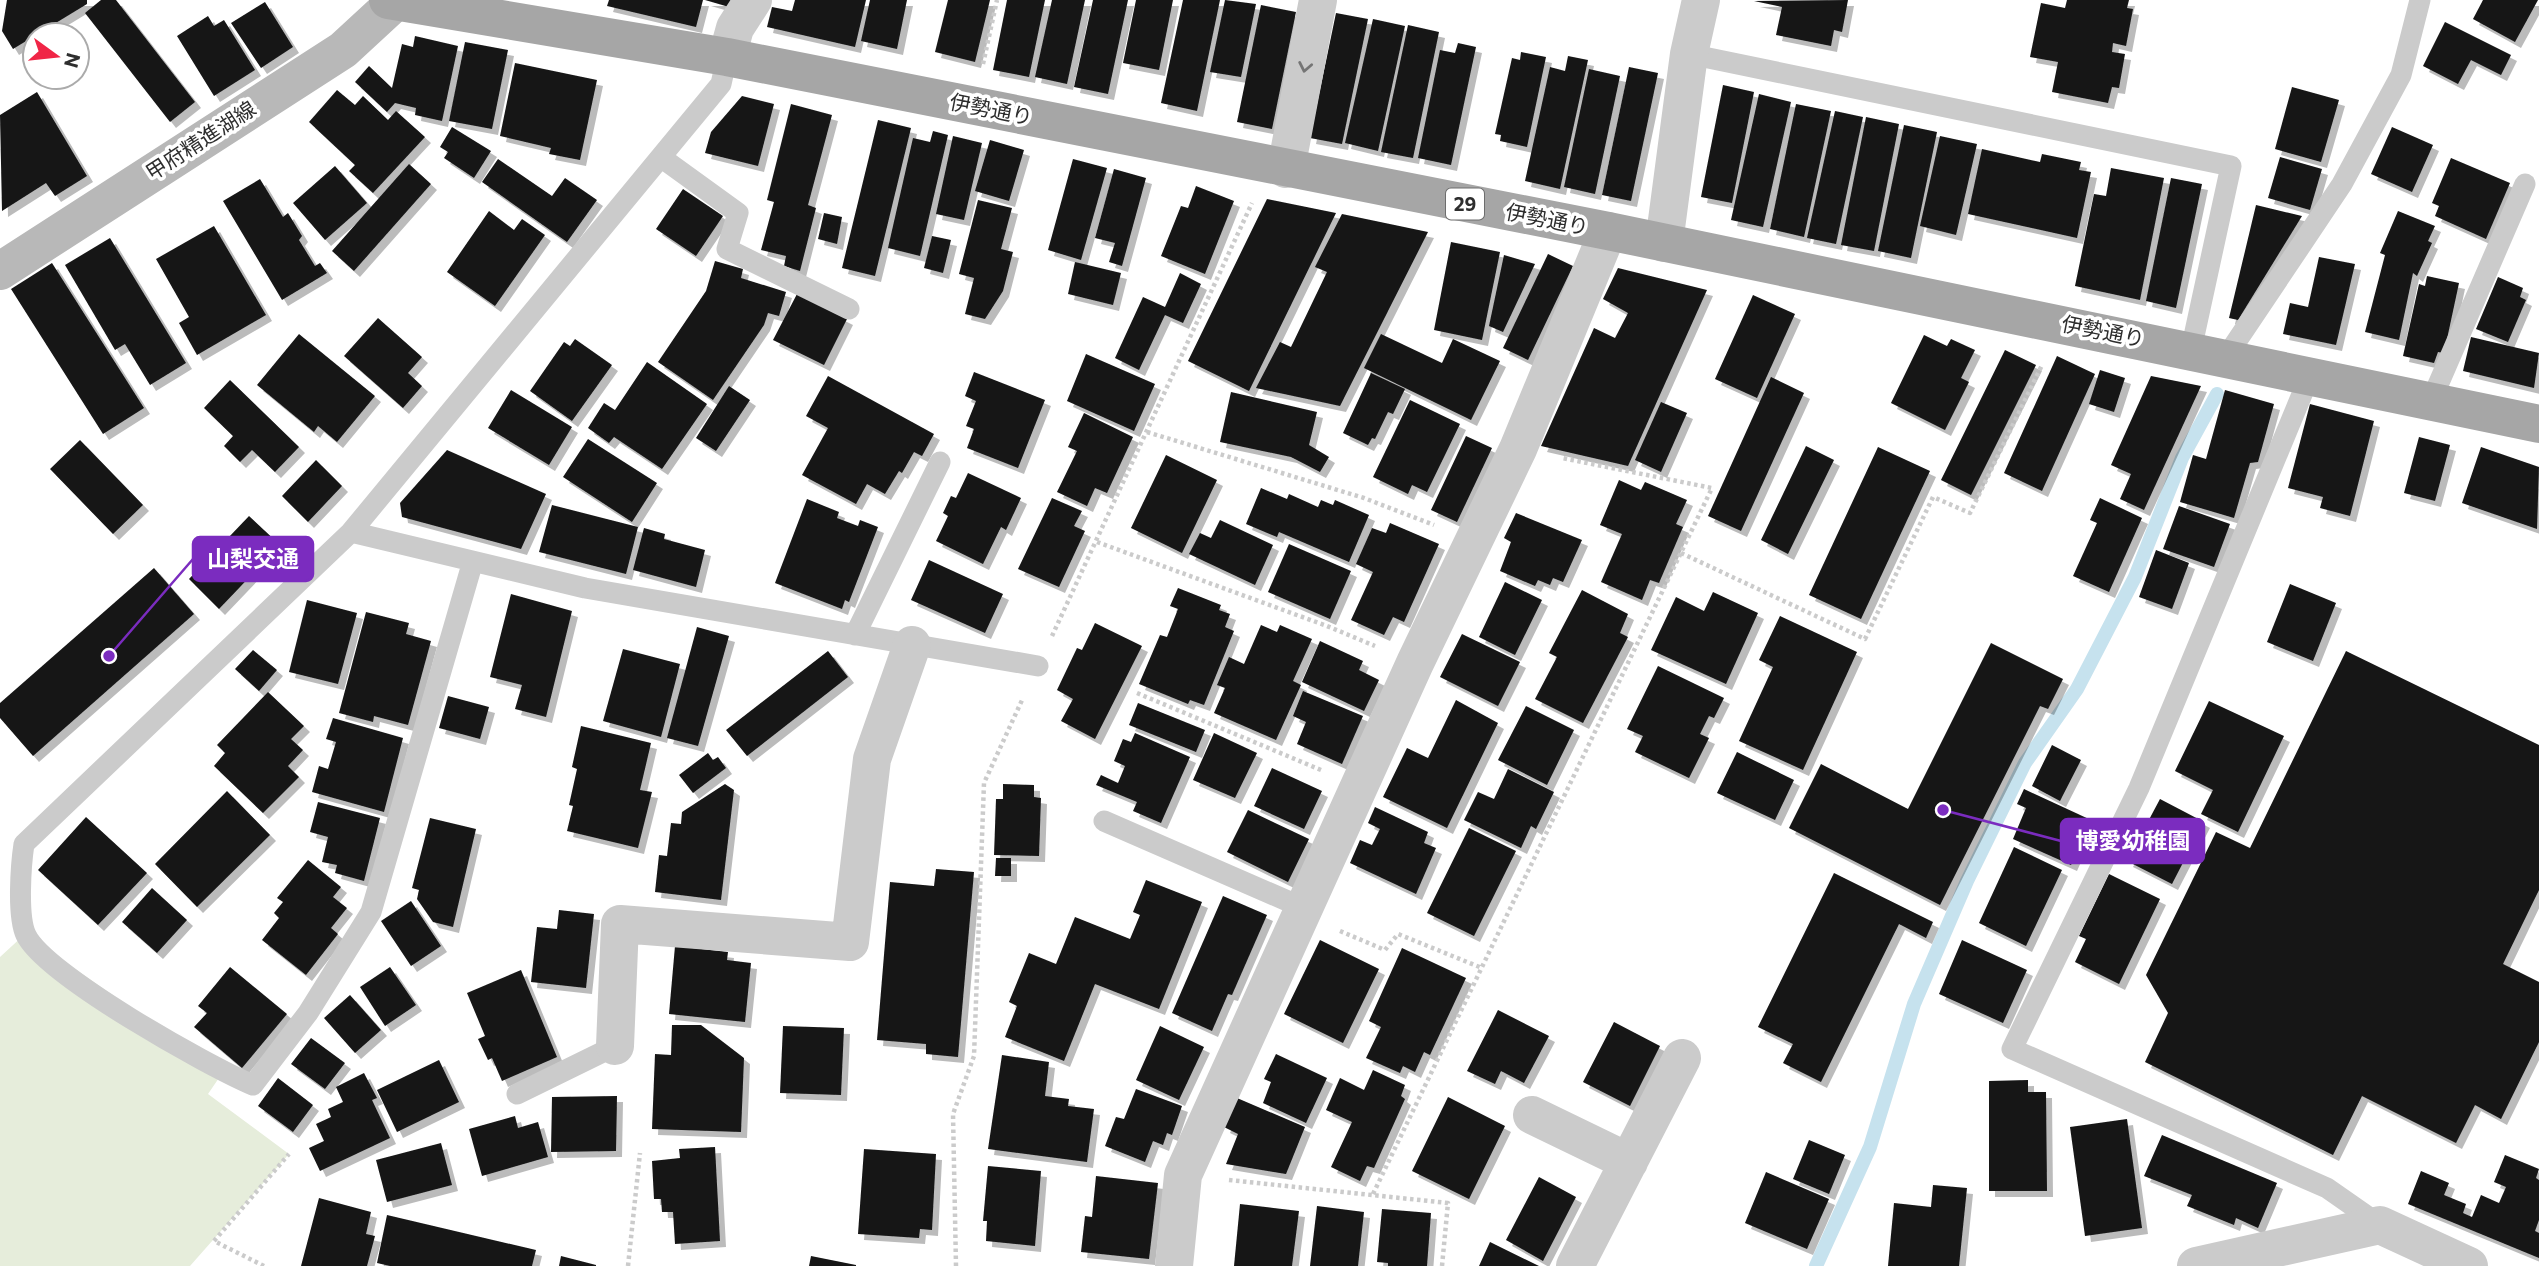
<svg xmlns="http://www.w3.org/2000/svg" width="2539" height="1266" font-family="Commissioner,'Noto Sans JP',sans-serif">
  <defs>
    <filter id="shadow"><feDropShadow dx="6" dy="6" stdDeviation="0" flood-color="#0004"/></filter>
  </defs>
  <rect width="100%" height="100%" fill="#fff"/>
  <path fill="#e6eddb" d="M25,934L223,1072L208,1094L289,1154L190,1266H0V957Z"/>
  <g fill="none" stroke-linecap="round" stroke-linejoin="round">
    <path stroke="#c6e2ee" stroke-width="14" d="M1816,1266L1870,1147L1914,1004L1967,881L2025,763L2077,689L2135,577L2182,458L2217,394"/>
  </g>
  <path fill="#151515" filter="url(#shadow)" d="M7,0H87V4L13,49L2,31Z
    M101,0H116L195,102L170,122L85,13Z
    M609,0H703L696,27L607,6Z
    M705,0H731L729,7Z
    M795,0H866L855,47L767,27L772,7L792,11Z
    M870,0H907L897,49L861,41Z
    M948,0H990L975,62L935,52Z
    M1007,0H1045L1029,77L993,70Z
    M1052,0H1085L1067,84L1035,77Z
    M1093,0H1128L1108,94L1074,87Z
    M1136,0H1173L1159,70L1123,63Z
    M1183,0H1220L1197,111L1161,103Z
    M1225,0L1256,4L1241,77L1210,72Z
    M1848,0L1842,32L1834,30L1831,46L1776,35L1782,7L1754,1Z
    M2067,0H2129L2127,8L2133,9L2126,46L2113,43L2112,52L2125,54L2119,88L2112,87L2108,103L2052,92L2058,62L2030,57L2041,3L2065,8Z
    M2483,0H2538L2515,42L2473,19Z
    M265,2L293,47L261,68L231,23Z
    M1261,5L1296,12L1272,129L1237,122Z
    M1336,13L1368,19L1342,144L1310,138Z
    M208,16L214,26L224,20L255,70L214,96L177,36Z
    M1373,19L1405,26L1378,151L1345,143Z
    M2445,22L2511,55L2501,75L2471,60L2458,84L2423,66Z
    M1408,25L1439,32L1413,158L1381,152Z
    M415,36L458,46L442,121L415,115L416,108L395,103L387,112L355,82L369,66L392,88L402,44L413,47Z
    M465,42L508,50L492,129L449,121Z
    M1458,43L1476,47L1451,165L1418,158L1440,50L1455,53Z
    M1521,52L1546,57L1527,147L1500,141L1501,135L1495,134L1512,58L1520,60Z
    M1568,56L1588,60L1560,189L1525,181L1550,67L1565,71Z
    M515,63L597,80L580,160L549,154L551,148L500,136Z
    M1629,67L1658,73L1631,201L1602,195Z
    M1589,69L1620,76L1595,194L1564,187Z
    M1723,85L1754,92L1732,203L1701,197Z
    M2292,87L2339,100L2321,162L2275,149Z
    M337,90L355,105L363,96L388,120L396,111L425,137L373,193L349,171L355,165L309,122Z
    M37,92L87,176L55,196L46,183L2,211L0,115Z
    M1759,94L1791,102L1763,227L1731,220Z
    M742,96L774,104L758,166L705,153L711,132Z
    M791,104L832,115L808,205L816,208L800,271L784,266L786,256L761,250L774,202L767,200Z
    M1796,104L1831,111L1804,237L1770,229Z
    M1835,111L1863,117L1836,244L1807,238Z
    M1866,117L1899,124L1874,251L1841,245Z
    M878,120L911,128L875,276L842,268Z
    M1904,125L1937,132L1911,258L1878,251Z
    M452,127L491,151L474,178L444,158L448,152L440,147Z
    M2392,127L2433,145L2412,192L2371,174Z
    M933,131L948,135L920,256L888,248L913,138L930,142Z
    M953,136L982,143L964,220L936,214Z
    M1940,136L1977,144L1956,235L1920,226Z
    M990,140L1024,150L1009,201L975,191Z
    M1982,149L2040,162L2042,154L2081,162L2079,170L2091,172L2077,238L1968,214Z
    M2280,157L2322,169L2310,210L2268,198Z
    M2451,158L2510,183L2486,239L2435,216L2439,206L2432,203Z
    M498,159L552,196L565,178L597,200L567,242L482,182Z
    M1073,159L1107,168L1081,260L1048,250Z
    M409,164L431,184L354,271L332,251Z
    M335,166L367,203L325,240L293,203Z
    M2111,168L2164,178L2140,300L2075,286L2094,194L2106,196Z
    M1114,169L1146,178L1122,266L1109,262L1115,243L1095,238Z
    M2171,178L2202,184L2176,308L2146,301Z
    M260,179L283,217L288,213L302,236L299,240L315,266L320,263L327,273L282,300L223,201Z
    M1196,186L1234,201L1205,274L1161,256L1181,206L1188,208Z
    M683,189L723,216L696,256L656,229Z
    M1267,199L1336,213L1249,391L1188,361Z
    M978,200L1012,208L1001,249L1013,252L1003,291L985,319L965,314L974,278L959,274Z
    M2256,205L2302,216L2238,320L2229,318Z
    M489,211L514,230L522,219L545,235L495,306L447,272Z
    M2398,211L2435,226L2428,241L2432,243L2417,276L2413,273L2399,340L2365,332L2385,255L2380,253Z
    M824,213L842,217L837,244L818,239Z
    M1342,214L1428,232L1340,406L1256,388L1280,342L1291,347L1327,272L1315,267Z
    M214,226L266,315L197,355L179,323L189,317L156,259Z
    M932,236L951,240L943,273L924,268Z
    M110,238L186,363L150,385L125,344L115,350L65,265Z
    M1451,242L1500,252L1482,340L1434,330Z
    M1548,254L1573,266L1528,360L1503,348Z
    M1504,255L1535,264L1503,332L1489,326Z
    M2319,257L2355,264L2336,345L2283,334L2290,303L2308,307Z
    M715,261L743,269L741,278L786,292L779,316L768,313L764,325L713,400L658,362L706,291Z
    M1075,262L1121,273L1113,305L1068,294Z
    M52,263L144,408L103,434L11,289Z
    M1618,268L1707,290L1628,466L1541,446L1594,328L1615,338L1628,313L1603,299Z
    M1180,273L1201,284L1183,323L1165,315L1139,370L1115,358L1143,297L1165,307Z
    M2427,276L2459,283L2444,353L2438,352L2434,363L2403,356L2419,284L2425,286Z
    M2498,277L2523,288L2520,297L2526,300L2508,342L2476,329Z
    M797,294L847,319L824,365L773,340Z
    M1753,295L1795,314L1757,398L1715,379Z
    M378,318L422,357L408,373L422,386L403,408L344,356Z
    M299,334L375,396L337,442L318,426L314,432L257,385Z
    M1381,334L1442,363L1453,339L1500,361L1471,420L1364,368Z
    M1924,335L1947,346L1951,339L1975,350L1961,378L1969,382L1945,430L1891,403Z
    M2471,337L2539,353L2534,388L2463,371Z
    M575,339L612,365L572,421L530,391L564,342L570,346Z
    M2005,350L2036,365L1971,495L1941,480Z
    M1086,354L1155,384L1134,431L1067,401Z
    M2057,356L2095,374L2042,491L2004,473Z
    M647,362L707,404L662,469L614,437L609,443L588,428L604,403L615,410Z
    M2100,370L2125,378L2114,412L2089,404Z
    M974,372L1045,400L1018,468L967,448L974,429L966,426L976,401L965,396Z
    M1371,373L1405,389L1393,414L1388,412L1375,439L1372,438L1368,445L1343,433Z
    M828,376L934,434L922,456L914,452L902,473L899,471L885,494L867,484L856,504L802,475L828,428L806,416Z
    M2151,376L2201,386L2144,510L2120,499L2131,474L2111,465Z
    M1771,377L1804,393L1741,531L1708,516Z
    M230,380L299,447L275,472L252,450L240,462L224,446L233,436L204,408Z
    M729,386L750,400L716,451L696,438Z
    M511,390L572,427L549,465L488,428Z
    M2225,390L2274,404L2258,462L2250,463L2234,518L2180,502L2193,455L2206,459Z
    M1231,392L1317,412L1309,445L1329,457L1320,472L1291,457L1220,442Z
    M1410,400L1460,424L1427,492L1412,485L1408,494L1373,477Z
    M1661,402L1687,413L1661,472L1635,460Z
    M2310,404L2374,421L2350,516L2320,508L2323,497L2288,488Z
    M1084,413L1133,437L1107,493L1095,488L1087,506L1057,492L1077,451L1068,447Z
    M1466,436L1492,448L1457,522L1431,510Z
    M2419,437L2450,445L2435,501L2404,493Z
    M588,439L657,483L632,522L563,477Z
    M80,440L143,505L113,534L50,469Z
    M1806,446L1834,460L1788,554L1761,540Z
    M1878,447L1930,471L1861,619L1809,595Z
    M2481,447L2539,467L2537,529L2462,503Z
    M447,450L546,494L521,549L402,517L400,503Z
    M1166,455L1217,480L1182,553L1131,528Z
    M316,460L342,486L308,522L282,496Z
    M968,473L1021,498L1006,530L1001,527L983,564L936,541L948,516L943,513L951,496L956,498Z
    M1619,480L1641,490L1645,482L1687,500L1676,524L1683,527L1659,583L1650,580L1642,600L1601,582L1622,534L1600,525Z
    M1261,488L1287,499L1289,494L1318,507L1321,500L1333,505L1335,500L1369,515L1349,562L1279,532L1277,537L1246,524Z
    M1052,498L1082,511L1074,526L1085,531L1059,587L1018,569Z
    M2100,498L2142,518L2109,592L2073,576L2097,523L2090,520Z
    M807,499L839,512L837,518L858,526L860,520L878,527L849,602L845,600L842,609L775,583Z
    M552,505L638,527L626,574L539,552Z
    M2179,506L2230,524L2214,567L2163,549Z
    M1516,513L1582,540L1563,582L1553,578L1550,585L1538,580L1535,586L1500,571L1511,542L1504,538Z
    M249,516L280,545L219,609L189,579Z
    M1220,520L1273,545L1255,585L1189,554L1200,533L1211,538Z
    M1390,523L1439,544L1404,622L1393,617L1384,635L1351,620L1373,572L1356,564L1372,528L1386,533Z
    M644,528L665,534L664,539L705,550L696,587L633,570Z
    M1289,544L1351,571L1330,619L1268,592Z
    M2156,550L2189,563L2172,609L2139,597Z
    M929,560L1003,594L985,633L911,600Z
    M154,568L194,614L33,756L0,718V703Z
    M1505,582L1542,600L1515,655L1479,637Z
    M2290,584L2336,603L2313,661L2267,642Z
    M1178,588L1221,605L1219,610L1230,614L1225,627L1234,631L1204,705L1190,700L1188,704L1139,684L1160,635L1167,637L1178,609L1170,606Z
    M1582,590L1628,614L1620,633L1628,637L1583,723L1535,699L1557,657L1549,653Z
    M1713,592L1758,613L1726,684L1651,650L1676,597L1704,611Z
    M511,594L572,611L546,717L515,709L522,685L490,677Z
    M307,600L357,613L338,684L289,672Z
    M366,612L409,623L406,634L431,641L408,725L374,716L373,722L339,713Z
    M1780,616L1857,652L1803,770L1739,741L1773,667L1759,660Z
    M1095,623L1142,646L1095,739L1061,721L1073,699L1057,690L1077,648L1082,650Z
    M1261,625L1277,632L1280,625L1312,639L1293,681L1301,685L1276,740L1214,713L1225,688L1217,685L1229,657L1244,664Z
    M697,627L729,636L698,746L667,738Z
    M1462,634L1520,662L1498,706L1440,677Z
    M1320,641L1363,661L1359,670L1379,680L1364,711L1302,682Z
    M1991,643L2063,679L2048,709L2040,706L1940,905L1789,828L1821,764L1908,809Z
    M623,649L680,664L661,737L603,721Z
    M253,650L277,670L259,691L235,669Z
    M828,651L848,677L747,756L726,730Z
    M2346,651L2539,745V890L2503,964L2539,982V1042L2501,1119L2475,1105L2456,1143L2362,1096L2333,1155L2145,1062L2168,1013L2146,975L2216,832L2250,848Z
    M1658,666L1724,698L1714,718L1709,716L1700,734L1709,738L1689,778L1635,752L1643,736L1627,729Z
    M1303,691L1363,716L1342,764L1297,744L1306,722L1293,716Z
    M268,692L304,726L291,739L303,750L288,766L299,777L263,813L214,766L225,753L217,745Z
    M448,696L489,707L480,739L439,728Z
    M1456,700L1498,723L1447,828L1383,797L1407,748L1428,758Z
    M2209,701L2284,736L2238,832L2201,814L2213,790L2175,771Z
    M1138,703L1205,730L1196,752L1129,725Z
    M1526,706L1574,730L1547,785L1498,760Z
    M333,718L403,738L384,812L312,792L319,766L328,769L336,742L326,739Z
    M581,726L651,743L640,790L652,792L638,848L567,831L573,806L569,805L577,769L572,767Z
    M1135,733L1190,757L1161,823L1133,811L1137,802L1096,785L1101,775L1118,783L1125,766L1114,761L1123,739L1131,742Z
    M1214,733L1257,753L1235,798L1193,780Z
    M2052,745L2081,760L2060,801L2032,786Z
    M1737,752L1794,780L1775,820L1717,793Z
    M708,753L713,760L718,757L726,768L693,793L679,775Z
    M1272,768L1322,791L1304,829L1254,806Z
    M1508,769L1554,792L1536,829L1531,826L1521,848L1464,820L1478,792L1494,799Z
    M725,784L734,790L721,900L655,892L659,855L667,856L671,823L681,824L682,812Z
    M1003,784L1034,785V797L1041,798L1039,856L994,855L996,799H1003Z
    M2024,789L2091,820L2071,865L2013,839L2026,808L2017,804Z
    M227,791L270,835L197,907L155,864Z
    M2160,799L2204,822L2172,884L2127,861Z
    M318,802L380,818L364,881L335,873L337,865L322,862L328,837L310,832Z
    M1375,807L1428,832L1424,843L1436,848L1416,894L1350,863L1360,840L1372,845L1380,829L1368,823Z
    M1248,810L1309,839L1288,882L1227,852Z
    M86,817L147,873L98,925L38,870Z
    M430,818L476,829L453,927L433,922L417,899L419,890L412,888Z
    M1469,828L1516,851L1474,936L1427,913Z
    M2014,847L2062,870L2026,946L1979,923Z
    M996,858H1011V876H995Z
    M308,860L341,887L333,897L347,908L331,928L338,934L306,975L262,940L279,918L274,913L283,902L277,898Z
    M936,869L974,872L958,1057L926,1054V1044L877,1040L890,882L934,886Z
    M1834,873L1933,922L1926,938L1899,924L1821,1082L1783,1063L1793,1044L1758,1027Z
    M2109,874L2160,899L2119,984L2075,962L2086,939L2079,936Z
    M1146,880L1202,902L1159,1009L1095,984L1064,1061L1005,1037L1017,1006L1009,1002L1029,953L1056,964L1075,917L1130,939L1140,915L1133,912Z
    M152,888L187,920L157,953L122,922Z
    M1223,896L1267,915L1232,995L1228,994L1212,1031L1172,1013Z
    M411,901L441,946L411,966L381,921Z
    M559,910L594,914L586,988L531,982L537,927L557,929Z
    M1320,940L1379,969L1343,1043L1284,1014Z
    M1962,940L2027,970L2003,1023L1939,994Z
    M675,946L728,952L727,960L751,963L745,1022L669,1014Z
    M1402,948L1466,978L1430,1055L1424,1052L1415,1072L1403,1066L1400,1073L1366,1058L1381,1027L1369,1021Z
    M230,967L287,1014L242,1068L194,1027L207,1013L198,1006Z
    M390,967L416,1005L385,1026L360,987Z
    M521,970L557,1057L502,1081L492,1058L488,1060L478,1039L485,1036L467,993Z
    M350,995L381,1030L355,1053L324,1018Z
    M1498,1010L1549,1036L1524,1083L1501,1071L1495,1084L1467,1071Z
    M1614,1022L1660,1046L1630,1106L1583,1082Z
    M672,1025H701L744,1058L741,1132L652,1129L655,1054L671,1055Z
    M783,1026L844,1028L841,1095L780,1093Z
    M1160,1026L1204,1047L1179,1100L1136,1080Z
    M311,1038L345,1063L325,1089L291,1064Z
    M1276,1054L1327,1078L1306,1123L1263,1103L1271,1082L1264,1079Z
    M1002,1055L1049,1062L1045,1096L1069,1099L1068,1106L1094,1109L1087,1162L988,1149Z
    M439,1060L459,1102L397,1132L377,1090Z
    M1373,1070L1405,1085L1401,1096L1405,1099L1374,1168L1367,1166L1360,1181L1331,1167L1352,1122L1326,1110L1340,1078L1364,1090Z
    M364,1073L377,1098L372,1100L390,1138L320,1171L309,1148L324,1141L316,1124L331,1117L328,1109L343,1102L336,1087Z
    M278,1078L313,1105L293,1132L258,1106Z
    M2028,1080V1092H2046L2047,1191H1989V1081Z
    M1136,1089L1182,1106L1172,1135L1167,1133L1163,1145L1153,1141L1145,1162L1105,1146L1116,1117L1124,1119Z
    M617,1096L616,1151L551,1152L552,1097Z
    M1448,1097L1505,1126L1469,1199L1412,1171Z
    M1237,1098L1305,1127L1286,1174L1226,1164L1238,1134L1224,1127Z
    M515,1116L518,1128L538,1122L548,1157L482,1176L469,1129Z
    M2127,1119L2142,1228L2085,1236L2070,1127Z
    M2162,1135L2277,1183L2258,1228L2236,1218L2234,1225L2187,1206L2192,1195L2144,1176Z
    M1809,1140L1845,1155L1829,1194L1793,1179Z
    M441,1143L452,1185L387,1202L376,1160Z
    M715,1147L720,1241L675,1244L673,1212H662L661,1199H654L652,1161L680,1158L679,1149Z
    M864,1149L936,1154L932,1230L920,1229L919,1238L858,1234Z
    M2505,1155L2539,1169L2536,1178L2539,1180V1220L2535,1231L2539,1233V1258L2408,1204L2421,1171L2449,1183L2444,1195L2466,1204L2463,1213L2472,1217L2481,1195L2499,1203L2506,1187L2494,1182Z
    M988,1166L1041,1171L1035,1246L986,1241L987,1221H983Z
    M1766,1172L1829,1199L1807,1249L1745,1223Z
    M1096,1176L1158,1183L1149,1259L1081,1252L1085,1216L1092,1217Z
    M1539,1177L1576,1197L1543,1261L1506,1240Z
    M1933,1185L1967,1188L1959,1266H1888L1894,1203L1931,1207Z
    M319,1198L371,1212L366,1234L375,1236L367,1266H301Z
    M1240,1204L1299,1211L1292,1266H1234Z
    M1317,1206L1364,1212L1358,1266H1310Z
    M1382,1209L1431,1213L1427,1266H1388V1263L1377,1262Z
    M387,1215L536,1250L532,1266H390L377,1263Z
    M1490,1242L1539,1266H1479Z
    M561,1256L596,1265V1266H559Z
    M811,1256L856,1265V1266H809Z"/>
  <g fill="none" stroke-linecap="round" stroke-linejoin="round">
    <path stroke="#cbcbcb" stroke-width="4.5" stroke-dasharray="3.5 3.5" stroke-linecap="butt" d="M983,64L997,0
      M1147,432L1364,498L1434,525
      M1097,542L1327,626L1375,646
      M1681,553L1865,639L1933,497L1970,513L2042,365
      M1052,636L1252,203
      M1137,693L1321,770
      M1340,931L1385,950L1398,934L1482,968
      M1229,1180L1448,1203L1442,1266
      M1373,1194L1712,488L1562,458
      M264,1266L214,1241L289,1154
      M628,1266L640,1153
      M956,1266L953,1114L974,1056L984,783L1023,698"/>
    <path stroke="#cbcbcb" stroke-width="21" d="M1689,54L2231,166L2191,350
      M662,158L738,213L727,249L849,309
      M2226,357L2342,184L2401,75L2420,0
      M2310,375L2139,788L2012,1049L2327,1188L2380,1225
      M2431,401L2525,184
      M351,532L585,588L1038,666
      M473,561L371,912L308,1013L253,1085C208,1066 45,975 26,935C17,916 21,864 24,844L351,532L721,84L727,57
      M855,635L940,462
      M1104,821L1306,909
      M517,1094L615,1046"/>
    <path stroke="#cbcbcb" stroke-width="38" d="M727,57L735,28L753,0
      M1286,169L1318,0
      M1664,243L1689,54L1701,0
      M615,1046L620,924L850,942L872,759L912,645
      M1532,1115L1629,1162
      M1174,1266L1183,1175L1415,663L1518,449L1608,231
      M1575,1266L1682,1058
      M2196,1266L2380,1225L2469,1266"/>
    <path stroke="#b8b8b8" stroke-width="38" d="M0,271L343,50L395,2"/>
    <path stroke="#a6a6a6" stroke-width="38" d="M388,0L727,57L1608,231L2539,424"/>
  </g>
  <defs><path id="oneway-chevron" d="M-2-3.5L2.5 0L-2 3.5" fill="none" stroke-width="1.6" stroke-linecap="round" stroke-linejoin="round" transform="scale(1.75)"/></defs>
  <use stroke="#757575" href="#oneway-chevron" transform="translate(1305 67) rotate(101)"/>
  <g text-anchor="middle" stroke-width="7" stroke-linejoin="round" paint-order="stroke">
    <rect fill="#fff" stroke="#6d6d6d" stroke-width="2" x="1446" y="188.5" width="38" height="31" rx="5"/>
    <g font-size="19" font-weight="bold" fill="#2e2e2e">
      <text x="1465" y="211">29</text>
    </g>
    <g font-size="21" fill="#2e2e2e" stroke="#fff">
      <text transform="translate(991 110) rotate(11)" y="7">伊勢通り</text>
      <text transform="translate(201 141) rotate(-33)" y="7">甲府精進湖線</text>
      <text transform="translate(1547 220) rotate(11)" y="7">伊勢通り</text>
      <text transform="translate(2103 332) rotate(11)" y="7">伊勢通り</text>
    </g>
  </g>
  <path fill="none" stroke="#7b2cbf" stroke-width="2.5" d="M109 656L193 559M1943 810L2061 841"/>
  <g fill="#7b2cbf" stroke="#fff" stroke-width="2.5">
    <circle cx="109" cy="656" r="7"/>
    <circle cx="1943" cy="810" r="7"/>
  </g>
  <g fill="#7b2cbf" stroke="#7b2cbf" stroke-width="2.5">
    <rect x="193" y="537" width="120" height="44" rx="7"/>
    <rect x="2061" y="819" width="143" height="44" rx="7"/>
  </g>
  <g font-size="23" text-anchor="middle" font-weight="bold" fill="#fff">
    <text x="253" y="567">山梨交通</text>
    <text x="2133" y="849">博愛幼稚園</text>
  </g>
  <g transform="translate(56 56) rotate(105)"><circle r="33" fill="#ffffff" stroke="#ababab" stroke-width="2"/>
  <path d="M0-5L12 26L0 18L-12 26Z" fill="#f02546"/>
  <text y="-10" font-size="19" font-weight="bold" text-anchor="middle" fill="#2e2e2e">N</text>
  </g>
</svg>
